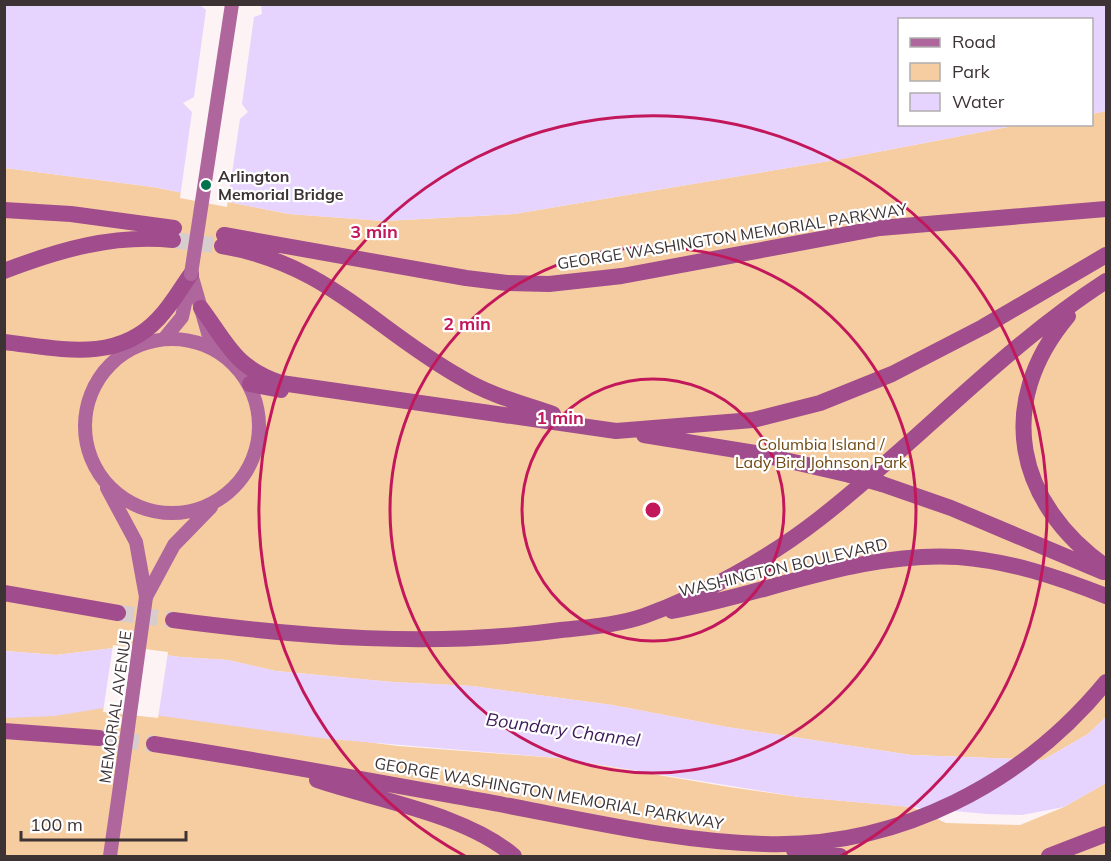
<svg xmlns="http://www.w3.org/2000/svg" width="1111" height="861" font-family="Mulish,sans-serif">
  <rect width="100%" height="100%" fill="#fdf3f4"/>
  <path fill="#f6cda1" d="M1106,111V717L1088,734L1043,760L911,755L727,727L612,705L472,686L392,682L276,671L228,660L180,657L114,648L56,655L5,651V168L153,187L289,214L384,221L514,214L841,159L1018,125L1092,124V114Z
    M5,704L104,708L398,746L558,758L729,787L799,797L912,807L946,823L1020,825L1064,807L1106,783V856H5Z"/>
  <path fill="#e6d3fe" d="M4,5H1106V111L1092,114V20H900V124L1018,125L841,159L514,214L384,221L289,214L153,187L5,168Z
    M114,648L180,657L228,660L276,671L392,682L472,686L612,705L727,727L911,755L1043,760L1088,734L1106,717V783L1064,807L1022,815L987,814L799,797L558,758L328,739L104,708L54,716L5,718V651L56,655Z"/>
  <path fill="#fdf3f4" d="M261,4L262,14L254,17L242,104L248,112L240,119L227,207L180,198L192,112L183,103L194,97L206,10L200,5Z
    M113,645L168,652L158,718L103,712Z"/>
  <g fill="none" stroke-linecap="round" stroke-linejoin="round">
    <path stroke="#d7cdce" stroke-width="16" stroke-dasharray="16 8" stroke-linecap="butt" d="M173,240L222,246
      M118,613L173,620
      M99,738L154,744"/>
    <path stroke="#ae669d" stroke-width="14" d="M191,274L208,333L221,353
      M85 426a87 87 0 1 1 174 0a87 87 0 1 1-174 0Z
      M164,339L182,317L191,276
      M107,488L136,542L146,597
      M146,597L174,545L211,507
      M110,856L120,786"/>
    <path stroke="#a04c8d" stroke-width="16" d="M4,210L71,214L174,228
      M224,235L466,278L507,283L549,284L622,276L880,228L1106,209
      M222,246C328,264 373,328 460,377C489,395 521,403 553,414
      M4,271C59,250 113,234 173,240
      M201,308C228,344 234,367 281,383L616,431L753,420L820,403L892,374L983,327L1106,255
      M1068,316C994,404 1016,503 1106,567
      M4,342C58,348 116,364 158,319C171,306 180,289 191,274
      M250,384L281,390
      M644,435L755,453L850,475
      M882,484L951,508L1103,572
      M4,593L118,613
      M672,611C767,594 860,551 958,557C1010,561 1058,577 1106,596
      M173,620C302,637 432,648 561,630C588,627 618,625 644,616C703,595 769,558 819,519C917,443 1002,348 1106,281
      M4,731L99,738
      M154,744C271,762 388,784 504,805C590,821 678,842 765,844C899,848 1023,783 1106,682
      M317,780C379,801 465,814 514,856
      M794,850L840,856
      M1049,856L1106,834"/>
    <path stroke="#ae669d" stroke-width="14" d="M191,274L232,4
      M120,786L146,597"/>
    <path stroke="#a04c8d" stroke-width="16" d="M850,475L882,484"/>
  </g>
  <g fill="none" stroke="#c2185b" stroke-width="3">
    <circle cx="653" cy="510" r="131"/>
    <circle cx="653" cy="510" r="263"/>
    <path d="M465 856A394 394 0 1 1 841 856"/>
  </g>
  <circle fill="#00734d" stroke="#fff" stroke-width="2" cx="206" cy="185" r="6"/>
  <g text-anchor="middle" stroke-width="4.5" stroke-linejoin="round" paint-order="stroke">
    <g font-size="16" font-weight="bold" fill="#3d3335" stroke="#fff" text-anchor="start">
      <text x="218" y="182">Arlington<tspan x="218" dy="18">Memorial Bridge</tspan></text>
    </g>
    <g font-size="16" fill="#3d3335" stroke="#fff">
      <text transform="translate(732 236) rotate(-9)" y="6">GEORGE WASHINGTON MEMORIAL PARKWAY</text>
      <text transform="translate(783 567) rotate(-13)" y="6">WASHINGTON BOULEVARD</text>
      <text transform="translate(115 707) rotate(-82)" y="6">MEMORIAL AVENUE</text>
      <text transform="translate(549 793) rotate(10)" y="6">GEORGE WASHINGTON MEMORIAL PARKWAY</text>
    </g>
    <g font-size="16" fill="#704811" stroke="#fff">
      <text x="821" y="450">Columbia Island /<tspan x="821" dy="18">Lady Bird Johnson Park</tspan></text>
    </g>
    <g font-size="18" font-style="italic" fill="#3d1c59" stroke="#fff">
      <text transform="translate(563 730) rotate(8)" y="6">Boundary Channel</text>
    </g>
  </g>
  <circle cx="653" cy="510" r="9" fill="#c2185b" stroke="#fff" stroke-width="3"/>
  <g font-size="18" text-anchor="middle" font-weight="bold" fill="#c2185b" stroke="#fff" stroke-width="4.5" stroke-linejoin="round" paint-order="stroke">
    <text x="374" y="238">3 min</text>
    <text x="467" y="330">2 min</text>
    <text x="560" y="424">1 min</text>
  </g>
  <rect width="1111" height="861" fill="none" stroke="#3d3335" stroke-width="12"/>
  <rect x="898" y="18" width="195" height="108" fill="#ffffff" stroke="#b1adae" stroke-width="1.5"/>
  <rect x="910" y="38" width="30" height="9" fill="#ae669d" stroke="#b1adae" stroke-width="1.5"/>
  <text x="952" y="48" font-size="18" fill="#3d3335">Road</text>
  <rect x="910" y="63" width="30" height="18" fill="#f6cda1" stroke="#b1adae" stroke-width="1.5"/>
  <text x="952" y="78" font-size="18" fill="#3d3335">Park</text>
  <rect x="910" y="93" width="30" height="18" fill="#e6d3fe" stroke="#b1adae" stroke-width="1.5"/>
  <text x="952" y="108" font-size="18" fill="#3d3335">Water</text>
  <path d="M21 831v9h165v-9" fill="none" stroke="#3d3335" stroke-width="3"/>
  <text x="30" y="831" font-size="18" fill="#3d3335" stroke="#ffffff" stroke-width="4.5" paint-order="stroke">100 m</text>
</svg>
